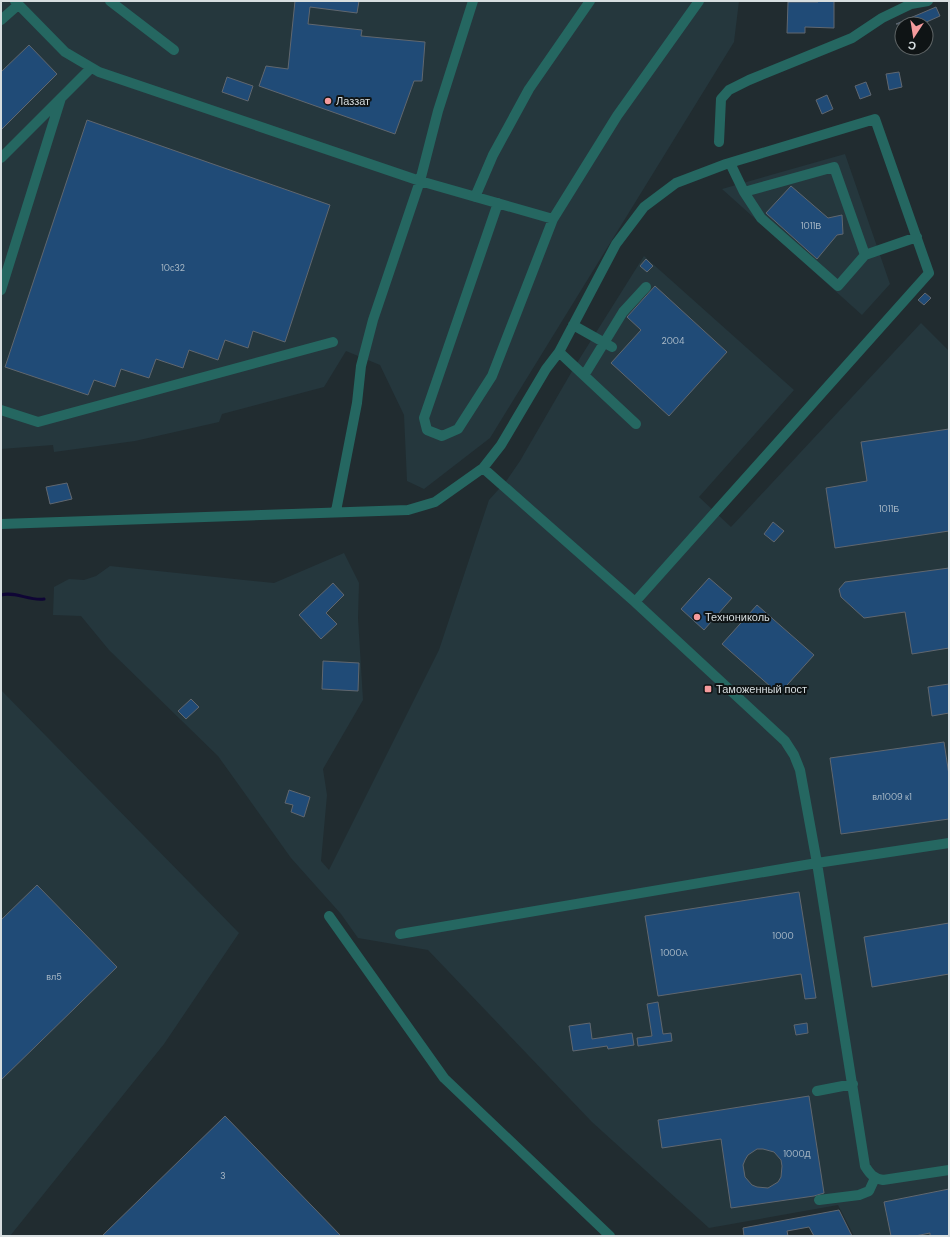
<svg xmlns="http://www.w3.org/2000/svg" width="950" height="1237" font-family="'DM Sans',sans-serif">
  <rect width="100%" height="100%" fill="#212c30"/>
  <path fill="#25373d" d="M1,1H739L734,42L490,438L424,489L407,481L404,415L380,365L346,351L324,387L222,414L219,422L135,441L54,452L53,445L1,449Z
    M845,154L890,284L862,315L722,189Z
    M644,256L794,390L699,497L731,527L921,323L949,351V1236H854L838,1205L709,1228L592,1122L428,950L358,938L341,914L291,858L218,756L109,650L81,616L53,615L54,587L69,579L84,580L96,576L110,566L274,583L344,553L359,583L358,618L363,700L323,769L327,795L321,861L329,870L439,650L489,500L507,480L520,461L575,366Z
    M1,690L239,933L164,1044L10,1236H1Z"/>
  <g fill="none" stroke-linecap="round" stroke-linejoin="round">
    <path stroke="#0f0535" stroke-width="3" d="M1,595C15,591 29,601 44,599"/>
  </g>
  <path fill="#204b77" stroke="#60676f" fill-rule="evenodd" d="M295,1H359L357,13L310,7L308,24L362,30L361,36L425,42L422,81H414L395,134L259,86L266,66L288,69Z
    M818,1H834V28L805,27V33H787L788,2H818Z
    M936,7L940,16L922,24H896Z
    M29,45L57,74L1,130V72Z
    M899,72L902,87L889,90L886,74Z
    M227,77L253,86L248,101L222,92Z
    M866,82L871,95L860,99L855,86Z
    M827,95L833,109L822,114L816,100Z
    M87,120L330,205L285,342L253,331L248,348L225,340L218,360L189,350L183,368L156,359L149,378L121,369L115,387L94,380L88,395L5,367Z
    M791,186L828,218L842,215L843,234L837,235L817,259L766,213Z
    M646,259L653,266L647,272L640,266Z
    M655,286L727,352L669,416L611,363L641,330L627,317Z
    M925,293L931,298L924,305L918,300Z
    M949,429V531L835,548L826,488L867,481L861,442Z
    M67,483L72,499L50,504L46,487Z
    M773,522L784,531L774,542L764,534Z
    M949,568V648L912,654L905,612L864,618L841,597L839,589L845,582Z
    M709,578L732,598L704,630L681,609Z
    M333,583L344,595L326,613L337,624L321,639L299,615Z
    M757,605L814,655L779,694L722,644Z
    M323,661L359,663L358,691L322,689Z
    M949,684V713L932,716L928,687Z
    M191,699L199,707L186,719L178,711Z
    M944,742L949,775V819L841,834L830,758Z
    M289,790L310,797L304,817L291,812L293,805L285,803Z
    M37,885L117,967L1,1080V920Z
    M799,892L816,998L805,999L801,974L658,996L645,916Z
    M949,923V974L872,987L864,937Z
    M658,1002L663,1034L671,1033L672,1041L638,1046L637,1038L652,1036L647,1004Z
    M590,1023L592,1039L632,1033L634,1045L608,1049L607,1046L573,1051L569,1026Z
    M807,1023L808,1033L796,1035L794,1025Z
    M809,1096L824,1193L814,1196L731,1208L721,1139L662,1148L658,1120ZM757,1149H763L774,1152L781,1160L782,1166L781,1177L778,1182L768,1188L757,1187L752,1185L745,1177L743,1165L745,1160L748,1155Z
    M225,1116L341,1236H102Z
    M949,1189V1236H930V1233L915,1236H891L884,1202Z
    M839,1210L852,1236H814L809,1227L787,1231L788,1236H744L743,1228Z"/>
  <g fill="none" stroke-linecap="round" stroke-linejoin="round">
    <path stroke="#256761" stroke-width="10" d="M15,1L65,52L99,72L420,181L553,219L617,116L699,1
      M110,1L174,50
      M1,20L18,5
      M719,142L721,99L729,90L749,80L852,38L882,18L911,4L928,1
      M1,158L91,68
      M730,163L744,192L834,167L865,255L917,237
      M744,192L761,218L838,286L865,255
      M475,197L493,155L529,89L590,1
      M498,203L424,418L427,430L442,436L458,429L492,376L553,219
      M1,290L61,98
      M573,325L612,347
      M559,352L636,424
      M585,374L623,312L646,287
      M1,410L38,422L333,342
      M483,468L635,602L785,741L794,755L800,770L817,863L865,1166C870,1174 873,1178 883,1180L949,1170
      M336,511L357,403L361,366L373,320L420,181L438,111L473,1
      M1,524L408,510L435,502L483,468L501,445L546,369L559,352L616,244L644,207L676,183L726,164L875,119L929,273L635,602
      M329,916L444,1078L610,1236
      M400,934L817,863L949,843
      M817,1091L853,1084
      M819,1200L859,1195L869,1191L875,1178"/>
  </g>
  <g fill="#f59b9d" stroke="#0f1415" stroke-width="1.5">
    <circle cx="328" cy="101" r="4"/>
    <circle cx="697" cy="617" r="4"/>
    <rect x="704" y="685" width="8" height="8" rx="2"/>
  </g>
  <g text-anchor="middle" stroke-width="4" stroke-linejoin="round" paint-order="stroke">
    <g font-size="9" fill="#a9b9c6">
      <text x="811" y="229">1011В</text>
      <text x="173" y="271">10с32</text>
      <text x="673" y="344">2004</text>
      <text x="889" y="512">1011Б</text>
      <text x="892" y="800">вл1009 к1</text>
      <text x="783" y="939">1000</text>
      <text x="674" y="956">1000А</text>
      <text x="54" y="980">вл5</text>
      <text x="797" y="1157">1000Д</text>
      <text x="223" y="1179">3</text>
    </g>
    <g font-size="11" fill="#d7dee0" stroke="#0f1415" text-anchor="start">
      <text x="336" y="105">Лаззат</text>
      <text x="705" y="621">Технониколь</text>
      <text x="716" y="693">Таможенный пост</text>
    </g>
  </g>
  <rect width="950" height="1237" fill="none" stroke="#d7dee0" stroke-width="4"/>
  <g transform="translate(914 36) rotate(192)"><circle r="19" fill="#0f1415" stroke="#5f6566"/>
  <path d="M0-3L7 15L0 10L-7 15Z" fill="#f59b9d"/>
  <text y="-6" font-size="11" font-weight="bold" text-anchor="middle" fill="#d7dee0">С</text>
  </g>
</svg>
